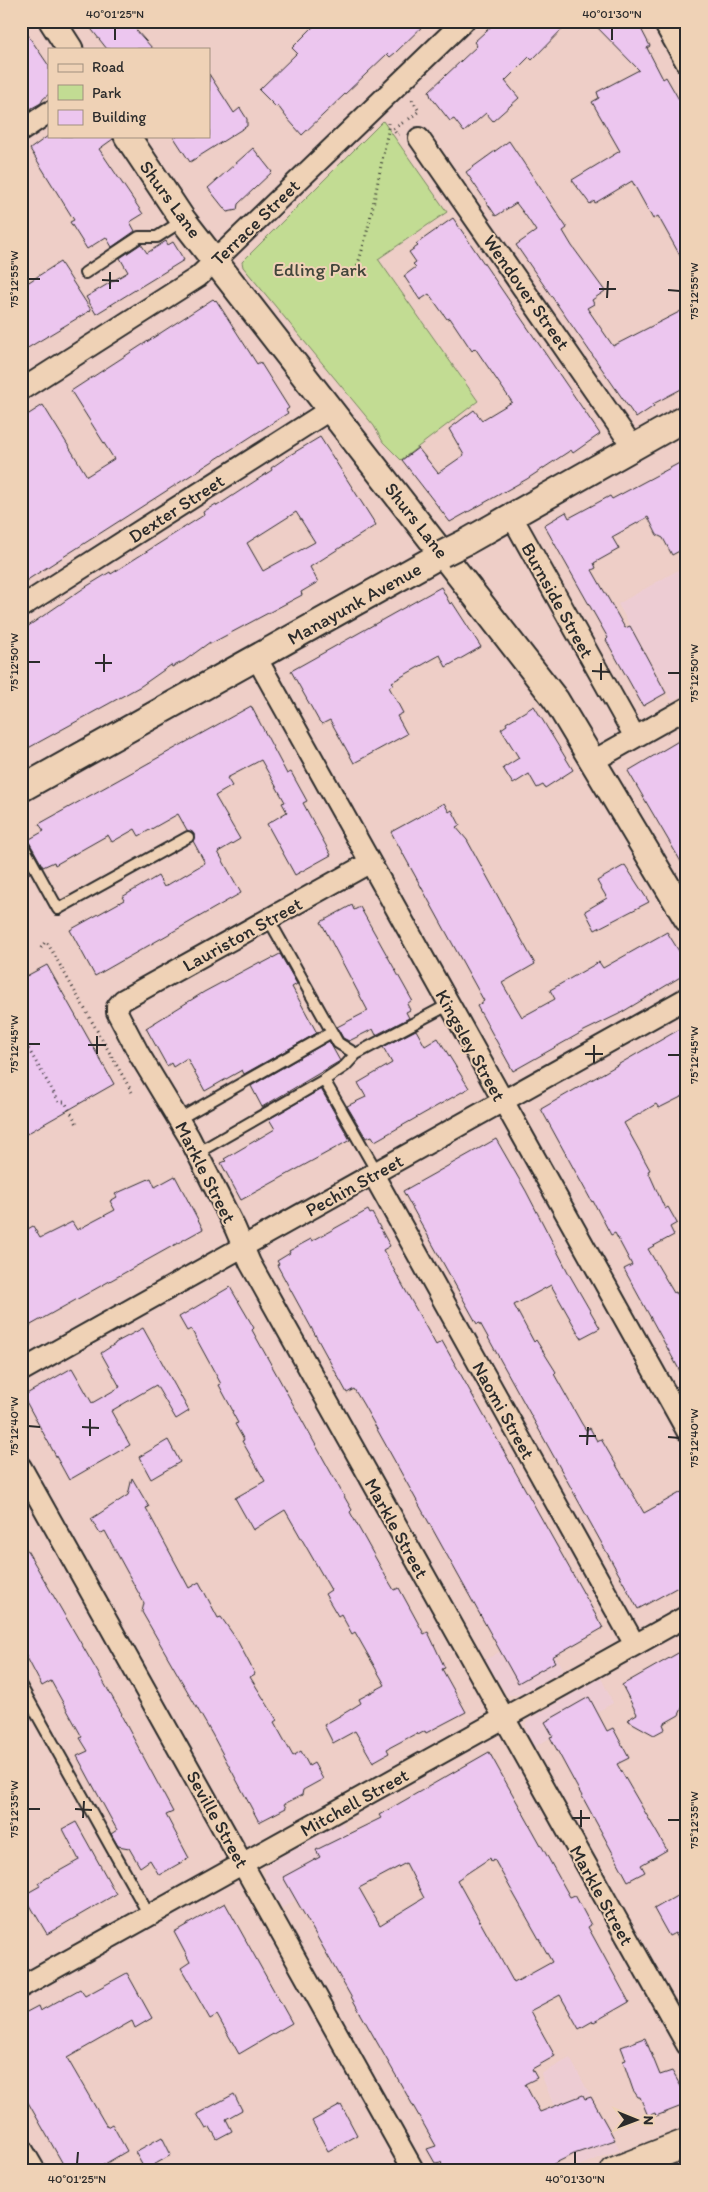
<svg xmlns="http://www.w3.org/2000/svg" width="708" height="2192" font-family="Itim,sans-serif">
  <rect width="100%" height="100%" fill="#eecec7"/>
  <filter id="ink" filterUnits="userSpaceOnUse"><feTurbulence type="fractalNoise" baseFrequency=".02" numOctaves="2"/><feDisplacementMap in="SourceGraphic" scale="10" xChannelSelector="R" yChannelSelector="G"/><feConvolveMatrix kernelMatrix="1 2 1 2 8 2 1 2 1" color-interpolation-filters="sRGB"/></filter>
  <g filter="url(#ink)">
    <path fill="#edccd3" d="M687,565V693L672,701L618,604Z
      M541,1629L564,1670L519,1695H507L485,1660Z
      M601,1678L613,1703L534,1747L526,1732V1723L529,1719Z
      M342,1822L363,1862L282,1908L265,1878V1868L271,1862Z
      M570,2058L620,2150L578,2166L541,2074Z
      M687,2162V2171H665Z"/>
    <path fill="#c2dc93" stroke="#76845f" d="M383,121L447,212L378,259L478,401L401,460L383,442L374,426L243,267L242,262Z"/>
    <path fill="#ecc6ef" stroke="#2b2b2b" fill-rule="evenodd" d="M85,21H128L153,49H107Z
      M319,21H428L395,53L390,57L387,54L302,135L287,118L278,106L276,107L259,90L297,53L292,48Z
      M497,21H570L532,60L529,57L505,81L519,98L493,121L486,113L464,132L454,119L450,121L431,97L429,91L477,46L474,42Z
      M591,21H637L650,46L647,48L663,79L666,77L685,110L687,117V268L658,216L653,219L632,181L595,203L594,201L590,204L572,180L620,151L592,102L599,98L597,92L639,70Z
      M21,25L49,66V94L43,99L41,103L21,114Z
      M209,74L234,113L240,108L247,119V126L190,162L173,136H209Z
      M48,136H113V139L99,149L143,214L130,222L135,231L112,247L106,237L87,249L70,222L74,220L30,149Z
      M509,141L567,228L563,231L572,246L605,291L592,300L594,304L587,308L613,346L687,308V386L653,404L654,406L636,418L516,245L536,231L526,216L516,203L496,216L466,172Z
      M253,148L272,172L238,204L237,210L227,212L208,188Z
      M453,218L600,434L573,453L571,450L527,479L450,522L402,460L418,448L438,473L464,455L449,429L474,410L482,420L512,402L475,348L472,351L450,318L447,319L429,294L420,300L404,276L416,267L413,264L416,262L409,252L418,246L416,244Z
      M166,241L168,245L173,242L184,260L96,314L86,297L128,272L120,258L141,244L147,253Z
      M60,262L91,310L21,352V287Z
      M213,299L215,301L216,300L257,364L260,362L289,408L286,410L288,413L21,584V419L43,405L87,476L114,459L71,391Z
      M320,437L376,525L310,567L318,582L301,592L302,595L210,644V642L184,661L172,667L171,665L141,686L21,752V631L84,588L110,572L111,574L204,515L203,512L216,504L217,506L272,470L271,468L290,455ZM296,512L315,542L263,571L247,543Z
      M687,459V547L672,555L663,538L657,535L648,517L612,537L619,549L594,563L596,568L592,570L625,628L630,626L666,693L643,706L606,640L608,638L544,525L566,512L569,518L610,496L612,499Z
      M441,587L450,604L452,602L481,647L446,667L440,655L392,682L394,684L389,687L403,713L397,716L407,734L354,763L330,720L322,724L319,721L291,671Z
      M251,706L287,774L291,772L307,801L303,803L331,855L295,875L267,824L287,812L282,803L285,802L261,760L227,778L232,786L215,796L240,839L218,852L241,893L95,976L70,930L124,900L122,897L158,876L164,887L205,863L193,841L194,834L187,830L178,814L139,836L135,829L112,842L108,835L55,865L54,862L43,867L28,840L44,831L39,824Z
      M534,706L573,770L545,788L543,785L537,788L529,774L513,784L503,768L519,758L501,729L507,725L506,723Z
      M687,736V872L628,771Z
      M444,803L449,812L452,810L460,825L456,827L467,840L535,964L502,983L522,1017L555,999L550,990L599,962L603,968L667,932L687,964V973L619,1014L584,1031L513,1071L477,1006L484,1001L391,832Z
      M21,857L30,873L21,878Z
      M625,865L649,902L595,930L585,911L607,898L597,881Z
      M352,905L354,910L360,907L412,1000L407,1004L410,1010L406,1012L409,1018L376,1035L373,1029L349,1041L343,1038L337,1027L368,1011L321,922Z
      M280,954L297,984L292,987L317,1033L244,1074L242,1070L205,1091L187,1058L173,1067L171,1063L167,1066L146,1028L204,992L260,962L261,964Z
      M47,965L114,1084L21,1137V979Z
      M687,1025V1094L659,1108L656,1104L624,1123L650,1170L648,1171L665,1209L668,1207L677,1223L670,1227L674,1235L648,1249L674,1293L676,1292L687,1311V1384L624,1269L632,1265L615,1233L611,1235L593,1201L592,1202L541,1109Z
      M416,1030L425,1046L438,1038L469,1088L375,1141L372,1136L366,1138L347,1106L366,1097L358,1083L392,1063L383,1047Z
      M329,1041L340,1061L262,1107L251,1086Z
      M321,1089L350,1140L241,1200L221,1163L226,1161L224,1159L275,1129L269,1119Z
      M496,1139L526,1191L569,1274L600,1328L581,1338L551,1285L514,1305L534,1342L536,1340L556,1372L554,1374L582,1424L586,1430L590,1428L597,1441L601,1439L644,1513L687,1489V1582L638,1609L480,1323L477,1324L403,1191Z
      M175,1176L203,1229L29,1326L21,1311V1233L33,1226L40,1238L72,1222L77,1230L115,1210L110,1201L117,1197L115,1194L151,1178L155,1187Z
      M368,1210L370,1214L372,1213L390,1246L383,1250L436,1345L442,1341L603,1628L552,1657L555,1662L518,1683L363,1404L354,1389L347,1393L277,1265L279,1264L277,1261L290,1253L289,1251L311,1239L312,1241Z
      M230,1287L254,1328L252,1330L345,1498L352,1510L350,1512L385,1575L394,1590L399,1588L424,1634L428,1632L445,1668L442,1669L466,1712L426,1733L425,1731L418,1735L417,1733L387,1749L389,1753L373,1762L355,1731L333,1743L324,1725L348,1711L361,1703L359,1699L385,1685L355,1632L352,1634L341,1614L338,1616L325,1594L331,1590L285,1510L253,1530L235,1498L265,1481L242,1441L244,1440L235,1424L238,1423L232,1412L233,1411L219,1385L221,1384L191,1329L187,1331L179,1317Z
      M143,1328L189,1411L176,1419L156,1385L111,1411L130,1445L69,1480L23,1396L72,1368L92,1403L120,1387L101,1353L115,1344V1343Z
      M168,1440L180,1462L151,1479L139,1457Z
      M132,1478L149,1507L146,1508L189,1588L199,1582L218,1618L221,1617L237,1640L255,1674L250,1677L277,1720L274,1722L293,1756L301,1751L309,1766L314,1763L323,1779L303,1790L302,1795L284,1804L286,1808L259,1822L212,1734L142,1612L144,1603L113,1546L105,1531L100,1534L91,1519L128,1495Z
      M21,1540L122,1714L121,1715L173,1812L166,1815L189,1858L159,1875L150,1860L140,1867L129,1848L118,1846L111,1834L117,1830L77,1756L88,1751L80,1738L82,1737L51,1681L42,1686L21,1646Z
      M687,1648V1697L679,1715L663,1724L665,1729L654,1735L627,1720L637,1714L622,1685Z
      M589,1697L607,1731L613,1728L629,1758L617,1764L667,1850L641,1865L645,1872L628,1881L550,1737L553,1736L545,1722Z
      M489,1752L570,1897L575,1895L591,1925L588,1927L629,2002L594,2022L593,2021L579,2029L560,1995L530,2011L555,2056L532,2069L537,2078L525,2084L540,2112L583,2095L585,2099L591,2097L615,2140L574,2154L539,2171H444L441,2162L435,2163L427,2149L436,2146L283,1877L320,1857L316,1850L381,1818L379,1815ZM490,1858L491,1861L494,1859L552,1962L514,1983L457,1880ZM406,1863L424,1898L380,1925L359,1888Z
      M76,1822L116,1894L47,1934L24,1895L40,1886L38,1883L79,1860L63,1829Z
      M687,1890V1953L675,1933L669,1936L654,1909Z
      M225,1903L292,2023L239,2054L217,2015L210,2019L181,1968L190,1962L174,1932Z
      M127,1973L152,2018L135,2028L132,2021L67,2058L107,2127L112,2124L127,2151L93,2171H67L21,2090V2015L38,2006L40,2011L80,1989L85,1996Z
      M645,2038L660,2075L672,2071L687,2097V2104L656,2116L655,2113L648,2116L640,2097H638L633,2090L623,2061L626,2060L621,2047Z
      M234,2094L242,2110L226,2119L232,2131L217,2139L210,2127L206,2129L197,2114Z
      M341,2105L357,2135L328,2151L312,2121Z
      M162,2137L171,2155L145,2170L135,2152Z"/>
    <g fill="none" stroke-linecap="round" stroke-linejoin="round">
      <defs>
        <path id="service" d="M85,273L139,237H157L182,221
          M21,842L58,909L188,837
          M268,918L338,1043L356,1054L448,1005
          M324,1080L345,1066L356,1054
          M179,1119L332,1032
          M197,1153L324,1080L377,1172
          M21,1686L149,1915"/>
        <path id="minor" d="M663,21L687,64
          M21,131L49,112
          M419,138L633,447
          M21,390L198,277L464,21
          M511,515L635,737
          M21,607L331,409
          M256,657L687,1431
          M593,761L687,708
          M369,863L123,1000L117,1007V1012L139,1054L189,1137L235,1228L250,1263L687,2045
          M373,1174L635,1645
          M21,1371L687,998
          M21,1467L414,2171
          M21,1987L687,1616
          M21,2147L35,2171"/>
        <path id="tertiary" d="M52,21L70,49
          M127,136L183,220L556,700L687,919
          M466,542L687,417
          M21,789L442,554"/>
        <path id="secondary" d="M615,2171L687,2143"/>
      </defs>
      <use href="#service" stroke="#2b2b2b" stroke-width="14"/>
      <use href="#minor" stroke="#2b2b2b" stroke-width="24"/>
      <use href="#tertiary" stroke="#2b2b2b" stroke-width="29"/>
      <use href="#secondary" stroke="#2b2b2b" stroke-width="31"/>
      <path stroke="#2b2b2b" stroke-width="3" stroke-dasharray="1 4" stroke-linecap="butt" d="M409,119L419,111L411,98
        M399,134L397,135L393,129L404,122
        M356,270C371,225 378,178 388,131V123
        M41,948L45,942L48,944L133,1094
        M21,1036L59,1102H65L77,1124"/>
      <use href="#service" stroke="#efd2b6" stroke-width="10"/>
      <use href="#minor" stroke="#efd2b6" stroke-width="20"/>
      <use href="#tertiary" stroke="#efd2b6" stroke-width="25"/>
      <use href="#secondary" stroke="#efd2b6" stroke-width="28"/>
      <defs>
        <path id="tertiary-bridge" d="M442,554L466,542"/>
      </defs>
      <use href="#tertiary-bridge" stroke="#2b2b2b" stroke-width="29" stroke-linecap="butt"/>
      <use href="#tertiary-bridge" stroke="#efd2b6" stroke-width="25"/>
    </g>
  </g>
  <path fill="none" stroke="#2b2b2b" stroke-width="2" d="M115,40V28M612,40V28M28,279H40M102,280L119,281M110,289V272M599,289H616M668,290L680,291M607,298L608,281M28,662H40M95,663H112M592,671L610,672M104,672V654M668,673H680M601,680V663M28,1044H40M88,1045H106M97,1054V1036M585,1054H603M668,1055H680M594,1063V1045M28,1426L40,1427M82,1427L99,1428M90,1436V1419M579,1436H596M668,1437L680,1438M587,1445L588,1427M28,1809H40M75,1809L92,1810M83,1818L84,1801M572,1818H590M668,1820H680M581,1827V1810M77,2164L78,2152M575,2164V2152"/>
  <g text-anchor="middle" stroke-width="4" stroke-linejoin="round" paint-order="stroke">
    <g font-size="19" fill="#2b2b2b" stroke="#efd2b6">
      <text transform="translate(171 199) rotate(54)" y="7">Shurs Lane</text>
      <text transform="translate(255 222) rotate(-44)" y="7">Terrace Street</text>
      <text transform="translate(527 292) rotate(55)" y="7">Wendover Street</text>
      <text transform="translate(176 508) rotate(-33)" y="7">Dexter Street</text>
      <text transform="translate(417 520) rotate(52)" y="7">Shurs Lane</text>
      <text transform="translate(558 600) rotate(61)" y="7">Burnside Street</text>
      <text transform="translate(354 603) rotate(-29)" y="7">Manayunk Avenue</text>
      <text transform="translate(242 934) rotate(-29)" y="7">Lauriston Street</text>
      <text transform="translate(471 1045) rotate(61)" y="7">Kingsley Street</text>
      <text transform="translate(206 1172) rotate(63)" y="7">Markle Street</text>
      <text transform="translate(354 1185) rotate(-29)" y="7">Pechin Street</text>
      <text transform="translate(504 1410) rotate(61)" y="7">Naomi Street</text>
      <text transform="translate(397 1528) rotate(61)" y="7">Markle Street</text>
      <text transform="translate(354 1802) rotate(-29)" y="7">Mitchell Street</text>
      <text transform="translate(218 1819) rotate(61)" y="7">Seville Street</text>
      <text transform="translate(602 1895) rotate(61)" y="7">Markle Street</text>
    </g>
    <g font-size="19" fill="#42463b" stroke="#efd2b6">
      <text x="320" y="276">Edling Park</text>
    </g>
  </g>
  <rect width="708" height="2192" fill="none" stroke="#efd2b6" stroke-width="55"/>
  <rect x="48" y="48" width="162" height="90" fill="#efd2b6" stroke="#a18f7e"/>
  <rect x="58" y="64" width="25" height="8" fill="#efd2b6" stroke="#a18f7e"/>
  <text x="92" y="72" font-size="15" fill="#2b2b2b">Road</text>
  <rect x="58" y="85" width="25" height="15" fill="#c2dc93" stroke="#a18f7e"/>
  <text x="92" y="98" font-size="15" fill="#2b2b2b">Park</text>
  <rect x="58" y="110" width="25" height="15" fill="#ecc6ef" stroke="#a18f7e"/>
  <text x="92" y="122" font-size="15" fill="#2b2b2b">Building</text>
  <g transform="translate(636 2120) rotate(91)" stroke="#efd2b6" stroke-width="4" paint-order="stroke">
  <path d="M0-4L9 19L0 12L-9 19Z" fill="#2b2b2b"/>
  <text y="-8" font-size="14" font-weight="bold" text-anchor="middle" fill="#2b2b2b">N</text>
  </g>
  <rect x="28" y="28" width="652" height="2136" fill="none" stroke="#2b2b2b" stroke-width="2"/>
  <g font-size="12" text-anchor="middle" fill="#2b2b2b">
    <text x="115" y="18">40°01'25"N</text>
    <text x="612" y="18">40°01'30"N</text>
    <text transform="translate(14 279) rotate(-90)" y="4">75°12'55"W</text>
    <text transform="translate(694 291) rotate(-90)" y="4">75°12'55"W</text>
    <text transform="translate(14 662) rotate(-90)" y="4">75°12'50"W</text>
    <text transform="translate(694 673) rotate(-90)" y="4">75°12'50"W</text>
    <text transform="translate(14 1044) rotate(-90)" y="4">75°12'45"W</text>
    <text transform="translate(694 1055) rotate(-90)" y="4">75°12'45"W</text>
    <text transform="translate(14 1426) rotate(-90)" y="4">75°12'40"W</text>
    <text transform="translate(694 1438) rotate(-90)" y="4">75°12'40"W</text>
    <text transform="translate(14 1809) rotate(-90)" y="4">75°12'35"W</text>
    <text transform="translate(694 1820) rotate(-90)" y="4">75°12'35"W</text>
    <text x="77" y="2183">40°01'25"N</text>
    <text x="575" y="2183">40°01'30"N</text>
  </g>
</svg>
